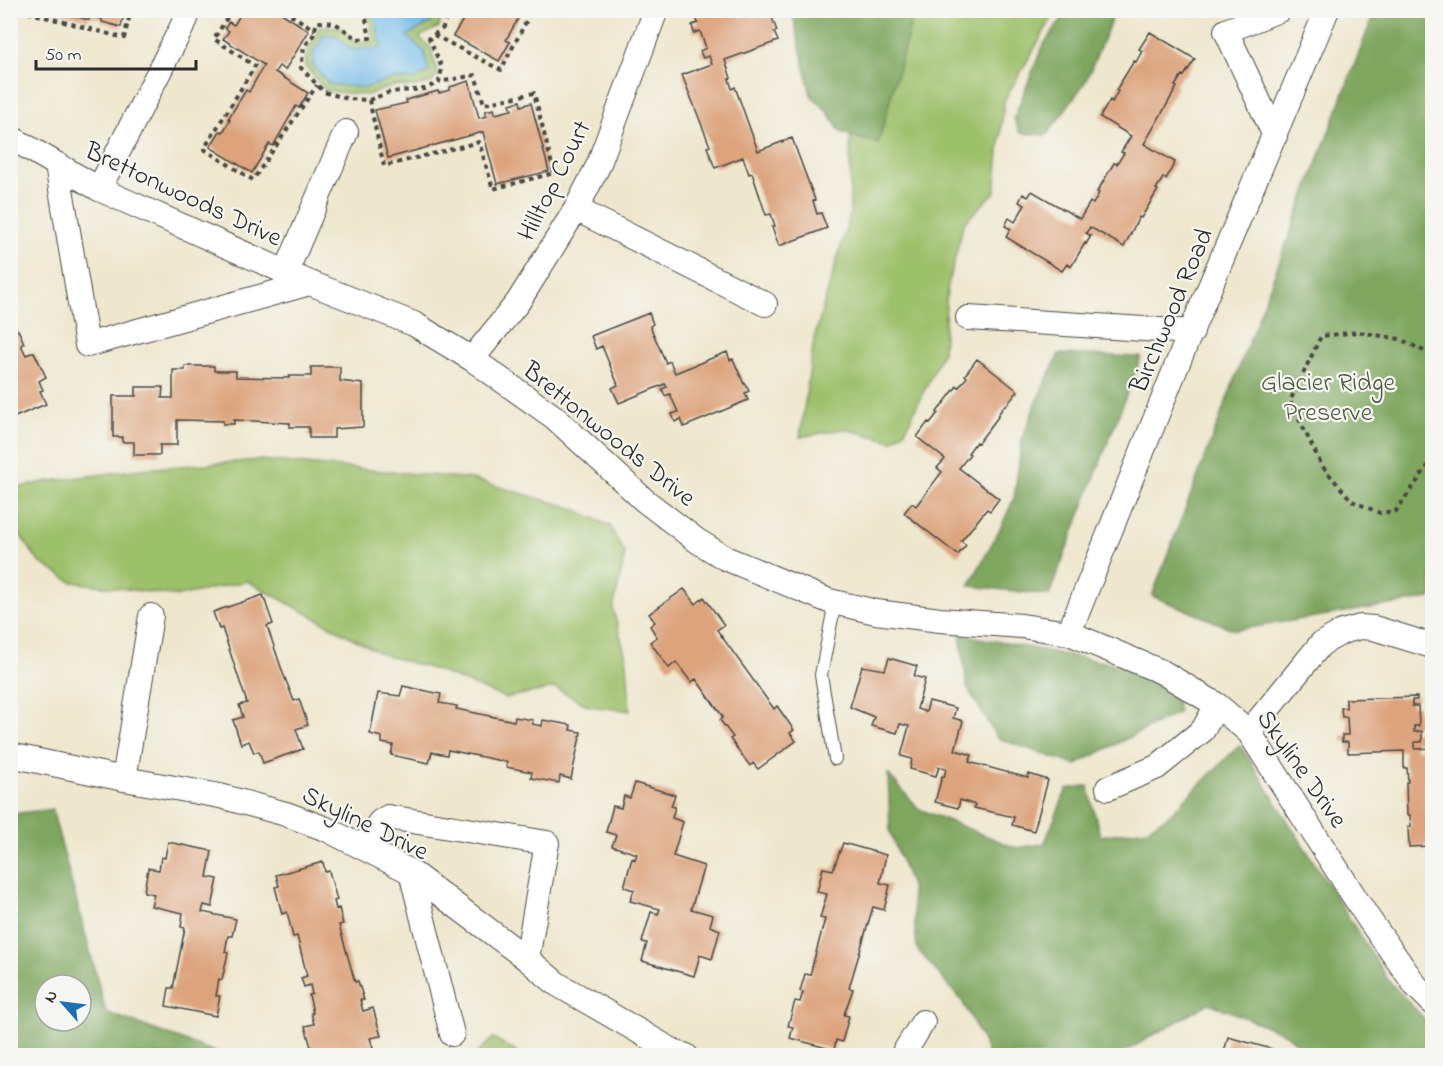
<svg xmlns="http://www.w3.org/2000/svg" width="1443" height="1066" font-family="'Indie Flower',sans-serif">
  <rect width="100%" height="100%" fill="#f6f6f2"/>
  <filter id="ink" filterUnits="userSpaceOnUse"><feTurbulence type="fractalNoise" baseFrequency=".0167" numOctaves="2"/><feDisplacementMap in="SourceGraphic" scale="12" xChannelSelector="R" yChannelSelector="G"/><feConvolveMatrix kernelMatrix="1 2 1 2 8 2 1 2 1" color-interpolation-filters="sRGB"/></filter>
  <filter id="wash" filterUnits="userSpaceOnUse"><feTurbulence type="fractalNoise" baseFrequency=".008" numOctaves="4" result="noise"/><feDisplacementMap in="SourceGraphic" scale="24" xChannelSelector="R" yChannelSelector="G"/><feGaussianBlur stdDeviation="1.35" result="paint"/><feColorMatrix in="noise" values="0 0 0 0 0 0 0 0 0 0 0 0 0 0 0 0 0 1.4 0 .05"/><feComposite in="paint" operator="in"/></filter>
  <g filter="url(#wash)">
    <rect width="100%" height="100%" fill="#eee7ce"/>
    <path fill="#9dc06a" stroke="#64764a" stroke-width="1.5" d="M367,11H443L439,27L419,37L431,48L438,75L432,82L415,87L394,86L367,95L326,91L305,66L308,47L315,39L319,26L340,27L356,43L373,41Z
      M851,11H1056L1004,101L995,192L964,223L947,289L943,351L905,431L892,441L844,429L800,437L814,339L850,214Z
      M260,460L472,479L575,509L610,526L625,554L613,609L627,661L630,711L589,706L555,688L505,698L436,670L384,655L247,581L179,596L72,582L39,562L11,522V489L44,482L141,469Z
      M493,1038L521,1055H475Z"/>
    <path fill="#7ea65e" stroke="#546844" stroke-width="1.5" fill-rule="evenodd" d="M792,11H914L878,144L841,132L827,111L811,95Z
      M1068,11H1115L1086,81L1047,135L1020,133L1014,118L1043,45Z
      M1375,11H1432V598L1235,630L1152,596Z
      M1059,354L1141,357L1049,595L969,586L1002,525L1014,498L1022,440L1037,400Z
      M960,634L1113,664L1170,677L1179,712L1075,765L997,738L967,687Z
      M1240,745L1388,980L1432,1027V1049L1415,1055H1311L1286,1034L1209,1003L1119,1055H988L983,1041L962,1001L917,949L911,886L890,832L888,774L919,809L1016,848L1044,844L1067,789L1088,786L1100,836L1147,829L1168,816Z
      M52,809L106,1012L223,1055H11V814ZM45,985H81V1021H45Z"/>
    <path fill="#6fbae8" stroke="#4d728a" stroke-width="1.5" d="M377,10L435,11L432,22L407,36L424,51L429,72L413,80L392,79L365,88L329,84L312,64L314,50L321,42L323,34L336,36L352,50L382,48L374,14Z"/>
    <g id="blocks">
      <path fill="#dca37b" d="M50,10H125L121,27L102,22V19L89,16V20Z
        M243,10H277L309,31L285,70L279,66L275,72L308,93L299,108L296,106L273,146L269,144L252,173L210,147L220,131L223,132L230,120L228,119L246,90L249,92L264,65L223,39L229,31L225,28L229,22L234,25Z
        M469,10H523L506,40L510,42L499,61L453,36Z
        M708,10H769L777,31L774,32L778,41L725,60L731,78L729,79L732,89L735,87L758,151L792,138L815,200L813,201L817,214L821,213L827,228L779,246L772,227L775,226L771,214L766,215L752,173L749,174L743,157L715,168L707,147L710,146L682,75L712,64L709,56L703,58L700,51L706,48L700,31L694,33L692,25L698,23L695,15Z
        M1150,32L1195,59L1184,76L1182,75L1175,86L1177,87L1144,144L1175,162L1166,179L1163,178L1156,189L1158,190L1141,218L1139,217L1124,247L1090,227L1086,233L1091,236L1086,244L1085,243L1071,267L1067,264L1062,271L1006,237L1011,229L1005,226L1009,218L1015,222L1025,205L1019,202L1023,194L1028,197L1032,191L1080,219L1090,202L1093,204L1099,193L1097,192L1114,163L1117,164L1124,153L1121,152L1131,136L1100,117L1110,100L1112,102L1118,91L1116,90L1134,61L1136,62L1142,51L1139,49Z
        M469,81L479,118L487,116L485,111L494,109L495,114L512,110L510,104L520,101L521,106L531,103L549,171L497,184L483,132L388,158L375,110L407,103L406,100L438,91L439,93L450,90V87Z
        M649,313L653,324L650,326L666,363L670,361L675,373L727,352L730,360L733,359L744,384L745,383L749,391L745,393L748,400L684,427L681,419L675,422L672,414L678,412L670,394L665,396L662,389L667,387L665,384L619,403L612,388L618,385L602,346L596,349L591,336Z
        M10,322L15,331L18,330L24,343L21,345L26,355L34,352L46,377L39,381L43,390L40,391L46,404L10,419Z
        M977,359L1018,391L1006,406L1005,405L997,416L998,417L978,443L976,442L968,453L970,454L959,468L999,499L990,511L987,509L961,541L966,545L958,555L904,513L912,503L916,506L942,472L937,468L945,459L917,437L928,422L930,423L938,413L937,412L957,386L959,387L967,377L965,375Z
        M185,366H214V371H236V377L289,378V376H311V367H340V381L363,384V427L334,429V438H309V427H290V423L234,420V424H223V421L177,420V445H160V455H134V442H122V437H113V396H136V387H163L162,398H173V370H185Z
        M684,589L696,604L704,597L724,625L717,630L774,709L777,706L794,730L790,733L796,741L758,769L753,763L750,766L730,739L733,737L720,720L723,717L696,679L691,682L676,662L669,668L650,642L657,637L650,626L655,622L649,614Z
        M263,595L273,624L267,626L283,673L294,701L299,699L308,725L296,729L303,749L263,763L259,751L254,753L249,741L241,744L233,720L243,717L239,705L247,703L222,628L219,629L213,612Z
        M889,658L917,666L914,676L925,679L917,709L926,712L929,701L956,708L953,718L963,721L955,750L972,755L969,762L1028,778L1029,774L1048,780L1034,831L1012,825L1014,817L974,808L975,805L960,800L958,808L935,802L942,776L944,777L946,769L939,767L936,776L910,769L912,759L901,756L909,726L900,724L897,733L871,726L874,717L850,707L862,666L885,670Z
        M403,686L441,694L439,703L457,706L456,709L514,721L515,717L533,720L532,724L542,726L543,720L571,725L570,730L581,732L571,779L560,776L559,783L531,778L532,772L506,767L507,762L448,750L447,755L432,752L429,763L391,755L393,745L382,743V737L370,734L378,693L400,696Z
        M1417,697V700H1412V706H1418L1419,726H1414V732L1422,731V742H1415V749L1432,748V846L1409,847L1408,827H1411L1410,815H1407L1406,782H1408L1407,768H1404V751L1348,753V742H1342V735H1348L1347,717H1342L1341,708H1346V699Z
        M635,783L675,795L671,806L675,807L672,818L683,822L673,856L704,866L691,909L713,915L710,926L720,930L712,959L700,955L694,976L642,961L647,943L642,942L651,912L658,914L660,909L630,901L634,890L624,887L632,858L635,859L637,854L612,846L616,835L606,832L613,806L621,808L624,796L630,798Z
        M168,842L212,851L207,877L218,879L212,907L204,905L202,912L236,919L232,936H228L225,952L228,953L222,980L219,979L216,996H220L216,1016L166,1006L169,988H173L185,928L181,927L183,913L151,906L154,894L144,892L148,868L159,870L161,857L165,858Z
        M843,843L886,855L880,883L890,885L884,910L873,907L849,988L853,989L844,1015L849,1016L842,1042L836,1040L834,1050L790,1038L793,1027L788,1026L795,1001L800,1002L803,992L800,991L805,974L810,975L825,919L820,918L827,894L817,892L823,868L833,870Z
        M323,862L325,872L329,871L337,900L334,901L336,909L339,908L343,924L339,925L355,982L358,981L364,1000H360L363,1011L373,1008L381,1036L370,1038L374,1051H371L372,1056H324L323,1051L313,1054L305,1026L314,1024L311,1013H313L309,995L312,994L310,985L304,987L301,978L307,976L297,936L293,937L287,912L282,914L275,887L279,886L276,875Z
        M1228,1037L1279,1051L1278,1056H1223Z"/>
    </g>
  </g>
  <g filter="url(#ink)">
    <use href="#blocks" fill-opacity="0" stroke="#484743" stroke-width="1.5"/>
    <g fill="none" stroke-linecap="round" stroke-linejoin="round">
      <defs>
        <path id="service" d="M835,602L821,675L835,759"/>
        <path id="minor" d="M1275,136L1226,31L1279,10
          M10,137L99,189L310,283L414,324L472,359L554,417L644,500L696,540L725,558L829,601L876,612L940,620L1022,626L1069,633L1162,672L1217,705L1249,732L1368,918L1416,986L1432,1002
          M57,165L87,345L310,283
          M99,189L186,19
          M576,209L765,304
          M286,272L346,132
          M968,318L1192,332
          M472,359L518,302L576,209L598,166L656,10
          M1069,633L1179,360L1327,10
          M1249,732L1321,644L1342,632L1360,627L1374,628L1432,646
          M10,755L124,779L220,796L286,814L326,829L411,872L527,959L557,984L673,1051L686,1056
          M124,779L151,616
          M1108,788L1157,767L1203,730L1217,705
          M363,846L380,822L388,817L547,843L527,959
          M411,872L452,1034
          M902,1056L923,1022"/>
      </defs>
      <use href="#service" stroke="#484743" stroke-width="14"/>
      <use href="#minor" stroke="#484743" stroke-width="26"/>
      <path stroke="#484743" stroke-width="4" stroke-dasharray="4.5 4.5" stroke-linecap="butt" d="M19,10L124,38L131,10
        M232,10L214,39L255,66L204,149L253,180L317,85
        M283,10L315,30
        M345,10L347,13L363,12
        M364,10L370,38L357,39L335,23L317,22L313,36L304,47L301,68L324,92L348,99L369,100L390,92L425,89L439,82L442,68L429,38L443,28L449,10
        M434,35L501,70L532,10
        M369,100L384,166L479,142L493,189L554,173L534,93L484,104L475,75L439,82
        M1432,355L1400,339L1359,332L1321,336L1290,401L1322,466L1352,501L1380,513L1396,511L1430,463L1432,455"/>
      <use href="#service" stroke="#fff" stroke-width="12"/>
      <use href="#minor" stroke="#fff" stroke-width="24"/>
    </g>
  </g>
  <g text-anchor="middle" stroke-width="4.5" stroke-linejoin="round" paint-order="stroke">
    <g font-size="26" fill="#2b2b2b" stroke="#f6f6f2">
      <text transform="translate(553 180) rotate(-63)" y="9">Hilltop Court</text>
      <text transform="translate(184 193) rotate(25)" y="9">Brettonwoods Drive</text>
      <text transform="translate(1170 310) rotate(-67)" y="9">Birchwood Road</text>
      <text transform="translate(610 433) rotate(39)" y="9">Brettonwoods Drive</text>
      <text transform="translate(1303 768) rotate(55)" y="9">Skyline Drive</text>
      <text transform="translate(366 822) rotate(26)" y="9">Skyline Drive</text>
    </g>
    <g font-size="26" fill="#4d583e" stroke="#f6f6f2">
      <text x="1328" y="390">Glacier Ridge<tspan x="1328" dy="30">Preserve</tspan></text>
    </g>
  </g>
  <rect width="1443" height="1066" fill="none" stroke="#f6f6f2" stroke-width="36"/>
  <g transform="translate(63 1003) rotate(298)"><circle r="28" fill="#f6f6f2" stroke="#a5a5a2" stroke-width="1.5"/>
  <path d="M0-4.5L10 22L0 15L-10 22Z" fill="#1f6fb2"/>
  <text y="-9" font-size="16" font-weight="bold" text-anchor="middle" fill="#2b2b2b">N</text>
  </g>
  <path d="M36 60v9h160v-9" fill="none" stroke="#2b2b2b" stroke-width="3"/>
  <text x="45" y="60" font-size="18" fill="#2b2b2b" stroke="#f6f6f2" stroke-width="4.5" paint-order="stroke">50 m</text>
</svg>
